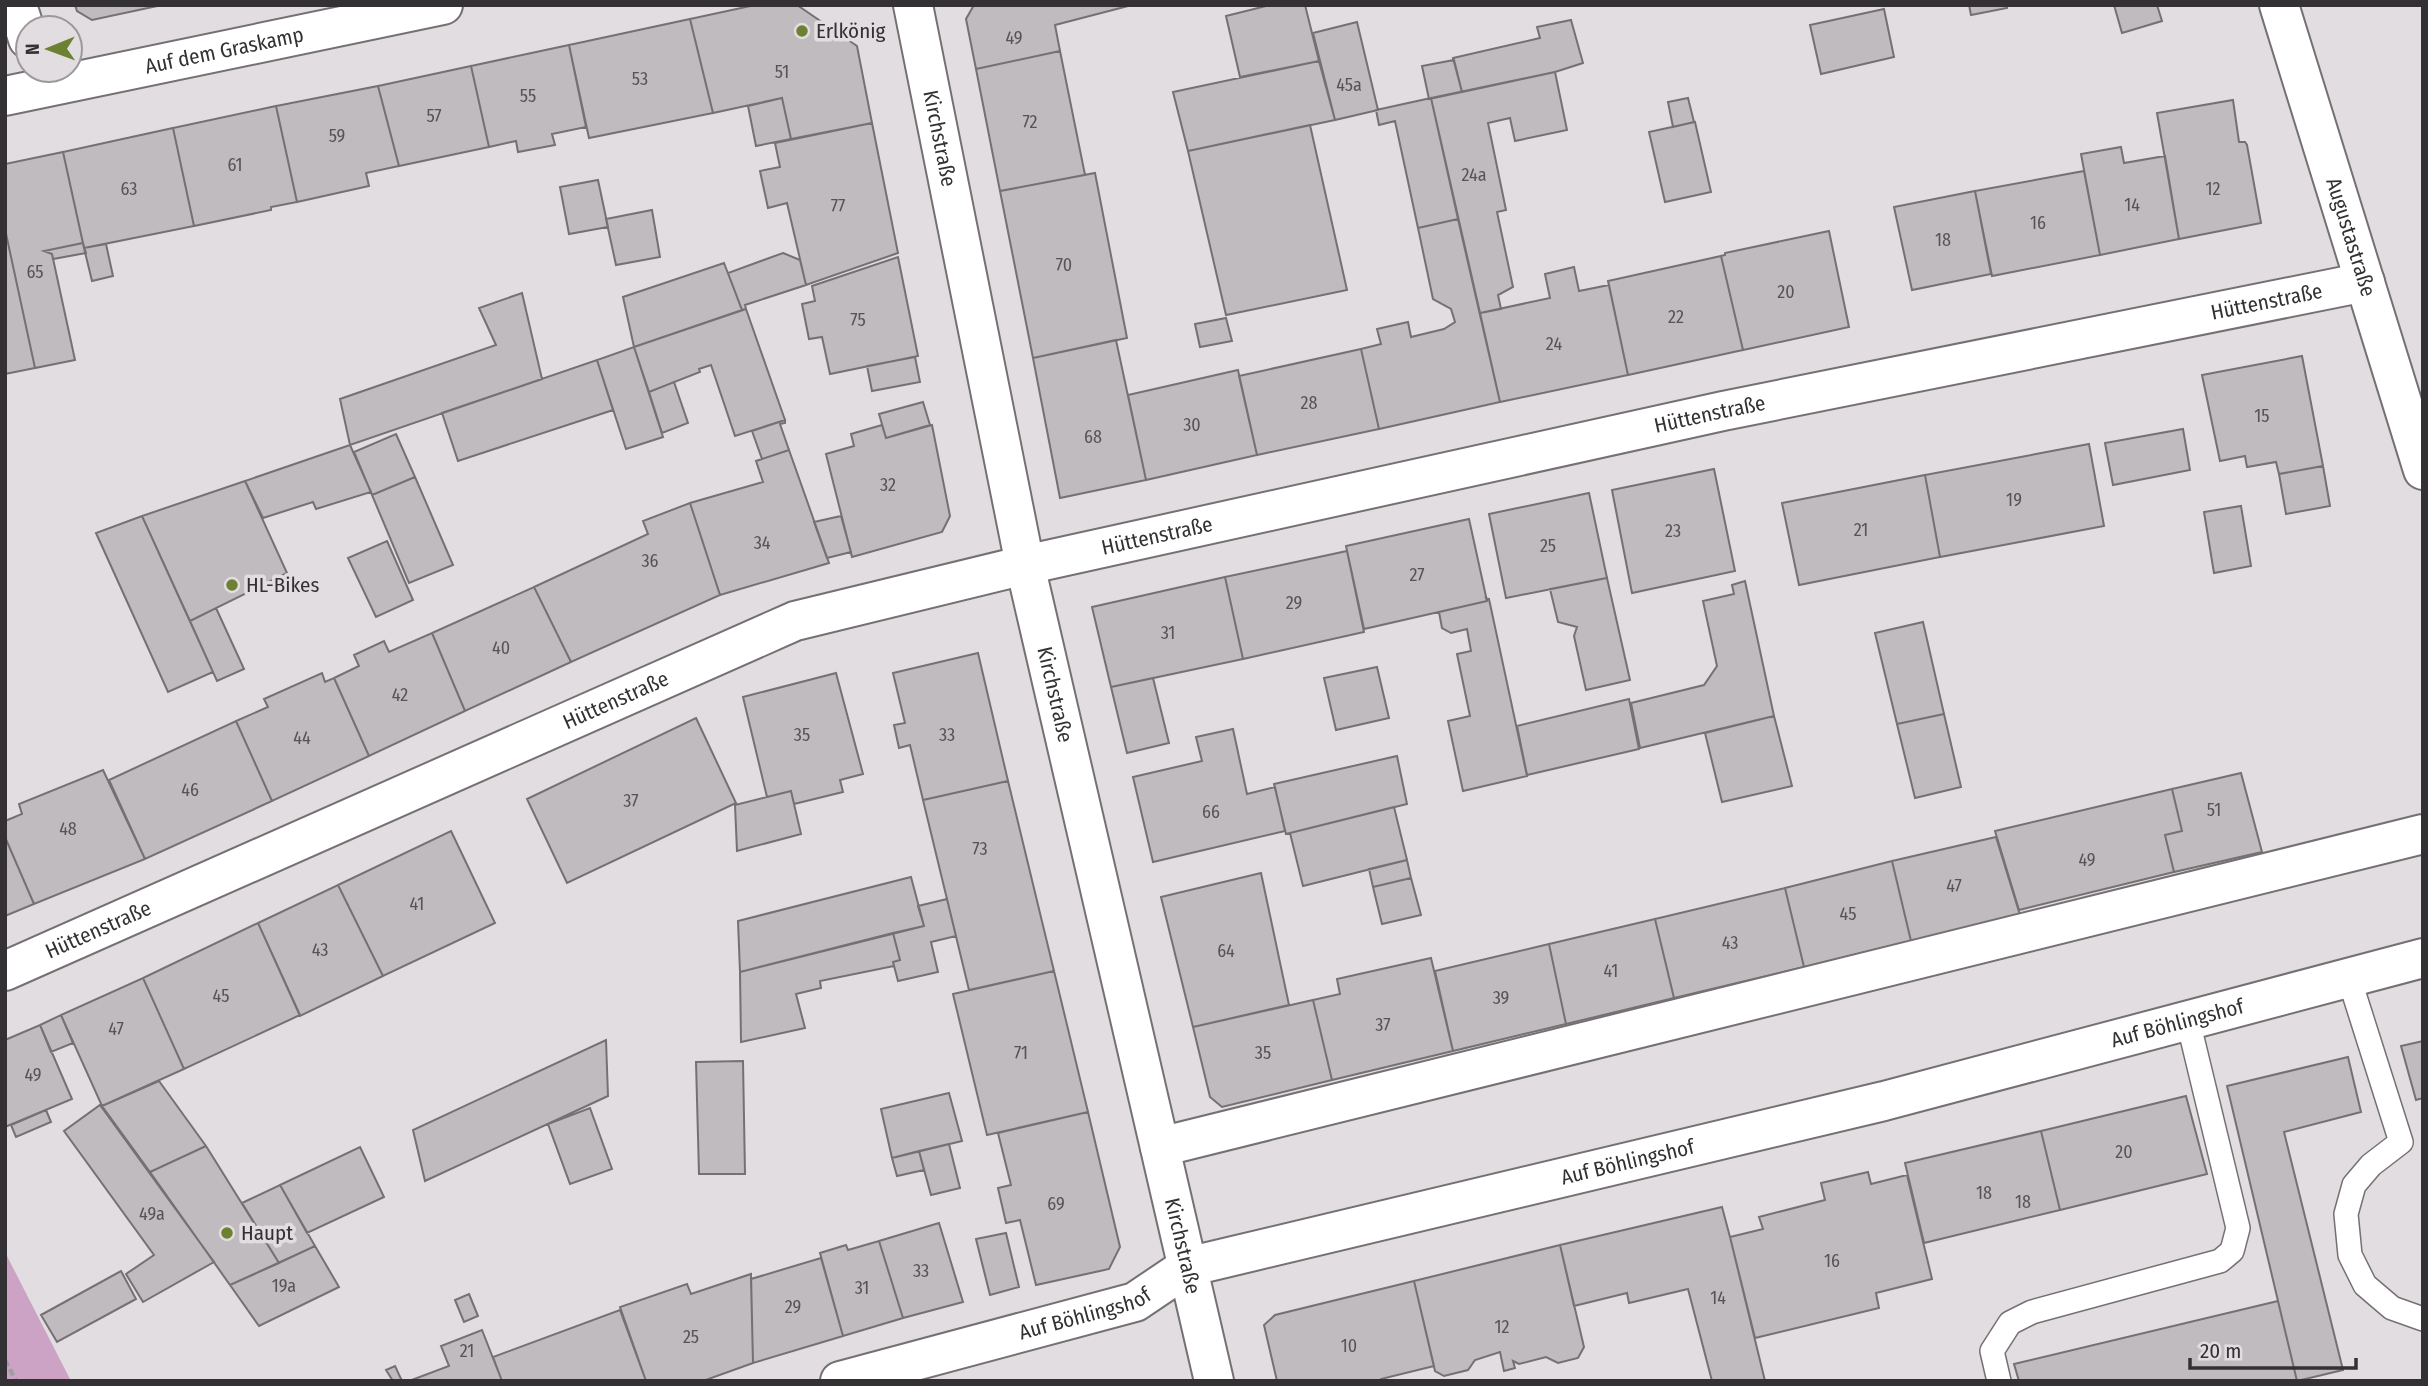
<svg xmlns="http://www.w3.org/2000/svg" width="2428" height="1386" font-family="'Fira Sans Condensed',sans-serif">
  <rect width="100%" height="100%" fill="#e2dde1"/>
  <path fill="#cda3c5" d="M5,1252L9,1260L71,1381H5Z"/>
  <path fill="#c0bbbf" stroke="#757074" stroke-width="2" d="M75,5H162L92,20L77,11Z
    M755,5H797L857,46L872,123L791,139L782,98L713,113L690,19Z
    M974,5H1132L1055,25L1060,51L976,69L966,19Z
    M1270,5H1305L1319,61L1240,77L1226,16Z
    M1969,5H2007V8L1971,15Z
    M2114,5H2157L2162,21L2122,33Z
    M1884,9L1894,57L1821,74L1810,25Z
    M690,19L713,113L589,138L569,45Z
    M1571,20L1583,63L1555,72L1462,92L1453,58L1540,38L1537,27Z
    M1357,22L1378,110L1335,120L1313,33Z
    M569,45L586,127L552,134L555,145L518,152L516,141L489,147L471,66Z
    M1060,51L1085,175L1000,191L976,69Z
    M1454,60L1462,92L1429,99L1422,66Z
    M1319,61L1335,120L1188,151L1173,92Z
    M471,66L489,147L399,166L378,86Z
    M1555,72L1567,130L1515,141L1510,118L1488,123L1506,210L1497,212L1513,287L1498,295L1501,309L1480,313L1431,98Z
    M378,86L399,166L366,173L369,186L297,202L276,106Z
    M782,98L791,139L756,146L748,106Z
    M1431,98L1458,219L1418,228L1395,121L1379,125L1376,110Z
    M1688,98L1694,122L1673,127L1668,102Z
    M2233,100L2239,142H2245L2247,145L2261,223L2179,239L2157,113Z
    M276,106L297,202L271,207V210L194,226L173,128Z
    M1695,122L1711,192L1665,202L1649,132Z
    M872,123L898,253L806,285L787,203L768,208L760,171L780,167L775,143Z
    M1310,125L1347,290L1226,315L1188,151Z
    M173,128L194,226L84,248L63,152Z
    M2121,147L2124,163L2165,156L2179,239L2100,255L2081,154Z
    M63,152L83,243L44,251L52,254L75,360L35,368L5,229V164Z
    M2084,171L2100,255L1992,276L1975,191Z
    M1095,173L1127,338L1033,358L1000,191Z
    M598,180L608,227L569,234L560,187Z
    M1975,191L1991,274L1912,290L1894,207Z
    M652,210L660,257L616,265L606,219Z
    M1458,219L1500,402L1379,429L1361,349L1381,344L1377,329L1408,322L1411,337L1444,329L1455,322L1451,309L1433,299L1418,228Z
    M5,229L35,368L5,374Z
    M1829,231L1849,327L1743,350L1721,256L1725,255V253Z
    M83,243L86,253L53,259L52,254L44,251Z
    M106,244L113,276L92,281L84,248Z
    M783,253L800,260L806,285L745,305L746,309L742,310L728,273Z
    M1721,256L1743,350L1628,375L1608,281Z
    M898,257L918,356L830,374L822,337L809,339L802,304L815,301L812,286Z
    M724,263L742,310L634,347L623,297Z
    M1574,267L1579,291L1609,285L1628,375L1500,402L1480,313L1550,298L1545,274Z
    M522,293L542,379L350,445L340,399L496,345L479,308Z
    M746,309L785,420L735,436L711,365L699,369L700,372L649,392L634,347Z
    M1226,318L1232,341L1200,347L1195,324Z
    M1116,340L1146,480L1060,498L1033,358Z
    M634,347L663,437L626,449L597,360Z
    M1361,349L1379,429L1257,455L1239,376Z
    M2302,356L2323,466L2279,474L2276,462L2247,467L2245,456L2220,461L2202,375Z
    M915,357L920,382L872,391L867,366Z
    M597,360L613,410L458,461L442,413Z
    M1238,370L1257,455L1146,480L1128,395Z
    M674,382L688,423L662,433L649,392Z
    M923,402L930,425L886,438L879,414Z
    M785,420V423L780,424L789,450L762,459L752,431Z
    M882,425L886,438L932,425L950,516L942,532L852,557L826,454L854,446L851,434Z
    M2183,429L2190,470L2113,485L2105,443Z
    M396,434L415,477L372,495L354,452Z
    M2089,444L2104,526L1940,557L1925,475Z
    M350,445L371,492L316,509L313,502L263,518L245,481Z
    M789,450L829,563L720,595L690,503L763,482L756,461Z
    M2323,466L2330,506L2286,514L2279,474Z
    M1714,469L1735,571L1632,593L1612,490Z
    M1925,475L1940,557L1799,585L1782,503Z
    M415,477L453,565L409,583L372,495Z
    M245,481L287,573L190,621L142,516Z
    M1589,493L1607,578L1506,598L1489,514Z
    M690,503L720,595L571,662L534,587L648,534L643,521Z
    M2241,506L2251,566L2214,573L2204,512Z
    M142,516L213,672L168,692L96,533Z
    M841,516L851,552L827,558L814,522Z
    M1469,519L1487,601L1364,629L1346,546Z
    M387,541L413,600L376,617L348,558Z
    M1347,551L1364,632L1243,659L1225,577Z
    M1225,577L1243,659L1111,687L1092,607Z
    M1607,578L1630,680L1586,690L1574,636L1577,627L1558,622L1550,589Z
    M1745,581L1774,716L1640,748L1631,703L1704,685L1717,666L1703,601L1734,594L1732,585Z
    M534,587L571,662L465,711L432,633Z
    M1486,598L1489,599L1527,776L1463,791L1448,721L1470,716L1457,654L1471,651L1467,629L1451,633L1442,628L1439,612L1487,601Z
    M216,608L244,669L217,681L190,621Z
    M1923,622L1944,714L1897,724L1875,633Z
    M432,633L465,711L369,756L334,678L359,666L354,655L384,641L389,652Z
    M978,653L1008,781L923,800L910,745L899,748L894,725L905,723L893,673Z
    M1377,667L1389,718L1336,730L1324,678Z
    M322,673L325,682L334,678L369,756L272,801L236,721L268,707L264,699Z
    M836,673L863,774L840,780L843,792L794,804L791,791L767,797L743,697Z
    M1153,678L1169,743L1127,753L1111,687Z
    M1629,699L1639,749L1527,775L1517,726Z
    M1944,714L1961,787L1915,798L1897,724Z
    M1774,716L1792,786L1722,802L1705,733Z
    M696,718L736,803L567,883L527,799Z
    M236,721L272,801L145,859L109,780Z
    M1233,729L1247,794L1275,787L1285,831L1153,862L1133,777L1202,761L1196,737Z
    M1397,756L1407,804L1286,834L1274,784Z
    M103,770L145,859L34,904L5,837V821L22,814L19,804Z
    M2241,773L2262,852L2174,872L2165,835L2182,831L2172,789Z
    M1008,781L1054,971L969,990L923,800Z
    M2172,789L2182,831L2165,835L2174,872L2019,910L1995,831Z
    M791,791L801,834L737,851L735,805Z
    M1394,807L1407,860L1303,886L1290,833Z
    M451,831L495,923L383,976L338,885Z
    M5,837L34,904L5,916Z
    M1996,837L2020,915L1911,941L1892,861Z
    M1407,860L1411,878L1373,887L1369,869Z
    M1892,861L1911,941L1804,967L1785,888Z
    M1261,873L1289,1005L1193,1027L1161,897Z
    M911,877L924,926L740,972L738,921Z
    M1411,878L1421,915L1382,924L1373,887Z
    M338,885L383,976L300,1016L258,923Z
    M1785,888L1804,967L1674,998L1655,919Z
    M947,899L956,936L931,942L938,972L898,981L893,962L900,960L893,933L924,926L918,906Z
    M1655,919L1674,998L1566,1024L1549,944Z
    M258,923L300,1015L184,1069L143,978Z
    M893,933L900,960L893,962L894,966L820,981L821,988L796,994L805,1028L741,1042L740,972Z
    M1549,944L1566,1024L1453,1051L1435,971Z
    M1431,958L1453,1051L1332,1080L1313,1000L1340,994L1337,979Z
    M1054,971L1088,1112L987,1135L953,994Z
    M143,978L184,1069L102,1106L61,1015Z
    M1313,1000L1332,1080L1222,1107L1210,1097L1193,1027Z
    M61,1015L73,1043L51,1052L40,1025Z
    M40,1025L72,1099L5,1127V1040Z
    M606,1040L608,1096L425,1181L413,1130Z
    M2423,1041V1098L2416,1100L2401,1046Z
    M2348,1057L2361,1112L2284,1132L2343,1370L2297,1381L2227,1086Z
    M743,1061L745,1174H699L696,1062Z
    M159,1081L206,1146L150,1172L102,1106Z
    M949,1093L962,1141L892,1158L881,1109Z
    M2186,1096L2207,1174L2060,1210L2041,1131Z
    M100,1105L214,1262L143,1302L126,1274L154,1255L64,1131Z
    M590,1108L612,1169L570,1184L548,1124Z
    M46,1110L51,1122L16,1137L11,1125Z
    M1088,1112L1120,1247L1109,1269L1036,1285L1020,1220L1006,1223L998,1188L1011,1185L998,1133Z
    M2041,1131L2060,1210L1924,1243L1905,1163Z
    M949,1144L960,1188L931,1195L919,1151Z
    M206,1146L279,1263L230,1285L150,1172Z
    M360,1147L384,1197L307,1233L280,1185Z
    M919,1151L924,1170L897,1176L892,1158Z
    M1868,1172L1871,1184L1907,1175L1932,1279L1876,1293L1879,1308L1755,1338L1730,1237L1763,1229L1759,1217L1825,1200L1821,1183Z
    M280,1185L315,1246L279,1263L242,1203Z
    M1722,1207L1730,1237L1765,1381H1712L1688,1289L1629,1303L1627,1293L1574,1306L1560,1245Z
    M939,1223L963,1302L903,1318L879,1241Z
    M1006,1233L1019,1287L990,1295L976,1239Z
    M879,1241L903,1318L843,1336L820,1253L846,1245L848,1250Z
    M1560,1245L1584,1347L1578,1358L1558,1363L1546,1357L1519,1364L1513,1361L1515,1368L1504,1371L1500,1352L1475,1360L1468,1370L1444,1376L1435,1371L1414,1281Z
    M315,1246L339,1287L259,1326L230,1285Z
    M821,1258L843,1336L753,1363L751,1279Z
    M121,1271L136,1299L57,1342L41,1315Z
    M751,1274L753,1363L703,1381H646L620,1307L687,1284L691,1294Z
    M1414,1281L1434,1366L1381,1379V1381H1277L1264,1325L1275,1315Z
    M469,1294L478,1316L464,1322L455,1300Z
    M2278,1301L2297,1381H2019L2014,1364Z
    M620,1310L646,1381H502L493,1357Z
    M482,1330L502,1381H409L449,1366L441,1346Z
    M395,1366L402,1381H393L386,1370Z"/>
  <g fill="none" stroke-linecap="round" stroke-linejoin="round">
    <defs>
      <path id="lane" d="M2349,978L2401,1142L2371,1165L2354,1185L2346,1214L2350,1255L2365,1285L2392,1308L2423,1319
        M1999,1381L1992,1351L2010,1323L2032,1312L2220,1261L2232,1251L2238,1228L2188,1021"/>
      <g id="street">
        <path d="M17,5L28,39"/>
        <path id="s1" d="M913,5L1025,565L1214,1381"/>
        <path id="s2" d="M2279,5L2423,470"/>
        <path id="s3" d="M5,96L443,5"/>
        <path id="s4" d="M5,971L795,621L1025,565L1723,411L2365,282"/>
        <path d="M1160,1147L2423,834"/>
        <path id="s5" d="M840,1381L1135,1302L1187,1267L1884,1101L2423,958"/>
      </g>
    </defs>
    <use href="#lane" stroke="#757074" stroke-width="26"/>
    <use href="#street" stroke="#757074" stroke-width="42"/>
    <path stroke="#a09da0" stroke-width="4.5" stroke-dasharray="7 3.5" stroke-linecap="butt" d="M5,1360L16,1381"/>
    <use href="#lane" stroke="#fff" stroke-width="23"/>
    <use href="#street" stroke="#fff" stroke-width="38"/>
  </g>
  <g fill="#6c8132" stroke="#e2dde1" stroke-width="2.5">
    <circle cx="802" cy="31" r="7"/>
    <circle cx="232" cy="585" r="7"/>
    <circle cx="227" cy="1233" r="7"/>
  </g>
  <g text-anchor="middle" stroke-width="7" stroke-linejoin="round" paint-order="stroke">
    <g font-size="18" fill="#565456">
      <text x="1014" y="44">49</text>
      <text x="782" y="78">51</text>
      <text x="640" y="85">53</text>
      <text x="1349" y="91">45a</text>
      <text x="528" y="102">55</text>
      <text x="434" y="122">57</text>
      <text x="1030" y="128">72</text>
      <text x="337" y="142">59</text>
      <text x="235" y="171">61</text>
      <text x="1474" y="181">24a</text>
      <text x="129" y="195">63</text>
      <text x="2213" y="195">12</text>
      <text x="2132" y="211">14</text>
      <text x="838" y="212">77</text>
      <text x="2038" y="229">16</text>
      <text x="1943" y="246">18</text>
      <text x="1064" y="271">70</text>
      <text x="35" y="278">65</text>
      <text x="1786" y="298">20</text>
      <text x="1676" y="323">22</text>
      <text x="858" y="326">75</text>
      <text x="1554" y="350">24</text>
      <text x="1309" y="409">28</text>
      <text x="2262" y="422">15</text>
      <text x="1192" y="431">30</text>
      <text x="1093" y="443">68</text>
      <text x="888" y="491">32</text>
      <text x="2014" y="506">19</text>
      <text x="1861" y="536">21</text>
      <text x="1673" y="537">23</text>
      <text x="762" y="549">34</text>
      <text x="1548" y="552">25</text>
      <text x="650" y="567">36</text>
      <text x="1417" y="581">27</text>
      <text x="1294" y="609">29</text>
      <text x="1168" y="639">31</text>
      <text x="501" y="654">40</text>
      <text x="400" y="701">42</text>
      <text x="802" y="741">35</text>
      <text x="947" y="741">33</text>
      <text x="302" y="744">44</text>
      <text x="190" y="796">46</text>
      <text x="631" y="807">37</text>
      <text x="2214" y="816">51</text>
      <text x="1211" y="818">66</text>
      <text x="68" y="835">48</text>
      <text x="980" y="855">73</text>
      <text x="2087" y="866">49</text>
      <text x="1954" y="892">47</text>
      <text x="417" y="910">41</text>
      <text x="1848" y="920">45</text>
      <text x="1730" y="949">43</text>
      <text x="320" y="956">43</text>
      <text x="1226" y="957">64</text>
      <text x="1611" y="977">41</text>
      <text x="221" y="1002">45</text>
      <text x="1501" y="1004">39</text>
      <text x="1383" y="1031">37</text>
      <text x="116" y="1035">47</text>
      <text x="1021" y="1059">71</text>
      <text x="1263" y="1059">35</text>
      <text x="33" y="1081">49</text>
      <text x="2124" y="1158">20</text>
      <text x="1984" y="1199">18</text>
      <text x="2023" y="1208">18</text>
      <text x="1056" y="1210">69</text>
      <text x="152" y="1220">49a</text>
      <text x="1832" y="1267">16</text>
      <text x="921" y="1277">33</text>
      <text x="284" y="1292">19a</text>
      <text x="862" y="1294">31</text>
      <text x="1718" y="1304">14</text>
      <text x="793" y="1313">29</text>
      <text x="1502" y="1333">12</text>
      <text x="691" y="1343">25</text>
      <text x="1349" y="1352">10</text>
      <text x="467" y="1357">21</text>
    </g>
    <g font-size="21" fill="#333133" stroke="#e2dde1" text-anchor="start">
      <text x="816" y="38">Erlkönig</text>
      <text x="246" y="592">HL-Bikes</text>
      <text x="241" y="1240">Haupt</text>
    </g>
    <g font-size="21" fill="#333133" stroke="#e2dde1">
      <text dy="7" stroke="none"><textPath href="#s3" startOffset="224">Auf dem Graskamp</textPath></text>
      <text dy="7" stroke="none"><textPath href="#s1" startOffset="136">Kirchstraße</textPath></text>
      <text dy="7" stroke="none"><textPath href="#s2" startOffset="243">Augustastraße</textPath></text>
      <text dy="7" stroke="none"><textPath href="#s4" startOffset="2370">Hüttenstraße</textPath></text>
      <text dy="7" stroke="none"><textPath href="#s4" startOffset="1802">Hüttenstraße</textPath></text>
      <text dy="7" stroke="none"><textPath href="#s4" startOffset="1236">Hüttenstraße</textPath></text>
      <text dy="7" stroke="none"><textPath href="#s1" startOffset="704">Kirchstraße</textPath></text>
      <text dy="7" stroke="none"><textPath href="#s4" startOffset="668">Hüttenstraße</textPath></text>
      <text dy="7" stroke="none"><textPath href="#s4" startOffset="102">Hüttenstraße</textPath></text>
      <text dy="7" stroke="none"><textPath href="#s5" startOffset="1388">Auf Böhlingshof</textPath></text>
      <text dy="7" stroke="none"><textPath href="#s5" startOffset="821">Auf Böhlingshof</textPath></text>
      <text dy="7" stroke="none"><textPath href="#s1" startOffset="1270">Kirchstraße</textPath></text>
      <text dy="7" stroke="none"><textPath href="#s5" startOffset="254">Auf Böhlingshof</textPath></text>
    </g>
  </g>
  <rect width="2428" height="1386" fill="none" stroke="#333133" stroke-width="14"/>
  <g transform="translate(49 49) rotate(269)"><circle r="33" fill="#e2dde1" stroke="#9c989b" stroke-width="2"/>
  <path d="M0-5L12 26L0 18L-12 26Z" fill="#6c8132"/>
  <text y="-10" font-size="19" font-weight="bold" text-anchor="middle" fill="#333133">N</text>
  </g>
  <path d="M2190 1358v10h166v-10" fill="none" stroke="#333133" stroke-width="3.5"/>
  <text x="2200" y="1358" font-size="21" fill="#333133" stroke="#e2dde1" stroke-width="5" paint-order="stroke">20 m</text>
</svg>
